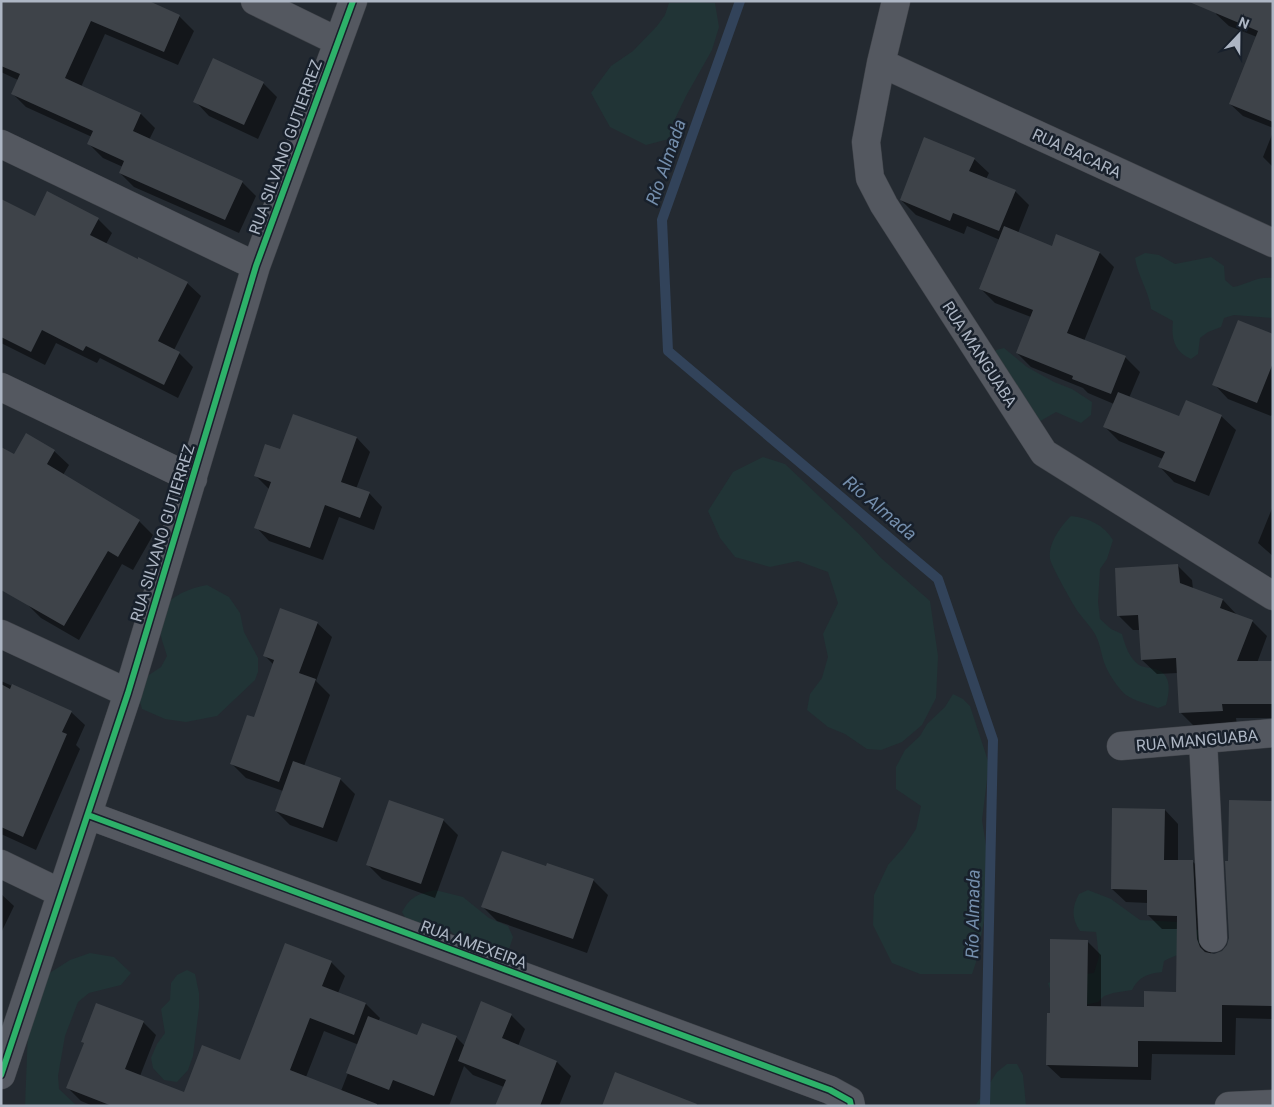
<svg xmlns="http://www.w3.org/2000/svg" width="1274" height="1107" font-family="Roboto,sans-serif">
  <rect width="100%" height="100%" fill="#242a31"/>
  <path fill="#213436" d="M698,2L715,3L719,27L712,50L686,96L675,119L669,139L646,145L610,127L591,93L611,66L633,51L657,26L665,15L669,3Z
    M1145,253L1159,255L1175,264L1211,257L1224,266L1225,280L1233,287C1248,284 1257,276 1273,278V318L1234,315L1224,318L1221,327L1208,332L1200,338L1198,354L1191,359C1174,352 1171,338 1173,321L1151,309C1149,291 1138,277 1135,258Z
    M1004,348L1027,367L1054,382L1072,389L1092,402L1091,415L1081,423L1056,412L1035,424L993,357L996,350Z
    M763,457L785,464L859,534L881,558L930,601L938,656L936,698L922,725L902,742L881,750L867,749L845,734L828,727L807,710L810,694L822,678L828,657L823,634L838,603L828,572L798,561L770,567L735,557L720,538L708,511L733,472Z
    M1071,516C1089,518 1104,525 1113,540L1107,559L1100,569L1098,602L1100,619L1111,629L1122,634C1125,645 1129,658 1139,665C1144,668 1149,667 1154,669C1172,672 1170,691 1166,705L1158,708C1149,704 1134,701 1126,695C1118,688 1110,676 1106,667C1101,656 1101,645 1095,634C1091,627 1084,620 1079,613C1074,607 1051,565 1050,559C1048,543 1061,526 1071,516Z
    M207,585L229,597L240,613L244,632L258,658V672L255,680L217,716L186,722L165,719L142,709L137,691L146,677L161,667L167,656C164,645 157,630 160,617C164,598 189,588 207,585Z
    M953,694L963,699L970,706L989,764L982,820L988,858L993,875L976,962L972,974H920L892,963L873,925L874,895L888,865L904,847L916,829L921,806L896,789V767L905,750L920,736L927,724L945,707Z
    M435,890L463,897L489,918L508,926L513,937L509,949L498,956L469,946L449,930L430,934L410,926L402,912C411,896 418,894 435,890Z
    M1088,890L1111,899L1140,920L1177,922L1189,924L1202,933L1201,943C1190,952 1177,954 1164,961L1162,972C1146,974 1139,977 1132,990L1113,993L1104,996L1098,1002L1084,1005L1051,992L1048,983L1062,977L1094,973L1099,957L1096,932L1080,931C1071,918 1072,907 1079,894Z
    M90,953L114,957L131,973L121,985L89,993L78,1002L65,1036L58,1076L59,1089L77,1106H25L28,1030L48,974L70,960Z
    M187,970L195,974L199,993V1008L193,1056L188,1070L177,1082L164,1080L153,1068L151,1058L157,1044L165,1033L161,1009L170,1000L171,983L177,975Z
    M1007,1064H1017L1023,1075L1026,1106H975L997,1072Z"/>
  <path fill="#0007" fill-rule="evenodd" d="M146,1L179,16L194,31L178,65L105,34L81,87L141,114L155,128L149,140L242,182L256,196L239,233L134,187L120,173L123,167L103,158L89,144L92,137L26,107L12,93L18,80L1,72V9Z
    M1221,1H1273V128L1243,116L1230,104L1257,37L1229,26L1216,14Z
    M263,83L277,97L258,139L209,116L195,101Z
    M1273,132V167L1263,157Z
    M974,159L989,173L986,179L1015,191L1029,205L1018,233L1052,247L1100,253L1114,267L1084,341L1125,357L1140,372L1129,398L1180,418L1221,416L1236,430L1209,496L1174,482L1160,467L1163,459L1119,441L1105,427L1114,404L1088,393L1083,388L1031,367L1017,353L1031,317L995,303L980,288L1000,240L967,226L964,234L916,215L901,200Z
    M1,201L35,218L98,219L112,233L106,244L187,283L201,296L174,350L179,353L193,367L178,398L100,358L97,363L56,343L45,365L1,343Z
    M1273,335V413L1271,416L1228,399L1214,384Z
    M293,416L357,438L370,452L356,489L369,493L382,507L374,530L339,517L323,560L269,541L256,527L269,489L255,475L280,451Z
    M54,451L69,465L63,475L139,521L153,535L133,570L122,564L79,640L41,618L26,603L14,456Z
    M1273,506V556L1258,543Z
    M1178,566L1192,580L1193,589L1223,600L1237,615L1253,622L1267,636L1257,663H1273V718H1236L1237,725L1195,727L1180,712L1178,673L1157,674L1142,660L1141,630H1133L1119,616Z
    M317,623L332,637L316,681L330,695L304,766L340,779L355,794L337,842L290,825L276,811L283,791L246,778L231,763L254,719L274,665L265,656Z
    M1,681L71,712L85,725L76,745L80,749L36,850L1,834Z
    M1273,802V1019L1236,1018L1235,1055L1152,1054L1151,1080L1061,1078L1047,1065L1051,1015L1087,941L1101,955V1007L1145,1008L1178,993L1179,929H1162L1148,915V903L1126,902L1112,889L1165,810L1178,824V861L1193,862L1207,875L1211,954L1214,955L1223,952L1228,945L1230,938L1229,863Z
    M443,820L458,835L435,898L382,879L367,864Z
    M546,868L593,880L608,895L587,953L497,921L483,907Z
    M1,894L14,906L1,933Z
    M331,962L345,976L338,993L366,1004L380,1018L378,1022L418,1036L456,1037L465,1046L511,1015L525,1029L518,1046L557,1062L571,1076L559,1106H497L504,1087L473,1075L464,1066L449,1106H93L81,1101L68,1088L85,1044L82,1042L143,1022L156,1035L140,1076L184,1095L241,1062ZM324,1031L359,1045L341,1091L306,1077Z"/>
  <g fill="none" stroke-linecap="round" stroke-linejoin="round">
    <path stroke="#32435a" stroke-width="10" d="M740,1L662,220L668,351L938,579L993,740L985,1106"/>
  </g>
  <path fill="#3e4349" d="M1,1H149L180,15L164,52L91,21L65,78L141,113L133,131L243,181L225,220L119,173L124,161L87,144L93,131L11,94L20,74L1,66Z
    M1187,1H1273V122L1229,104L1258,31Z
    M213,58L264,82L244,125L193,102Z
    M924,137L975,158L969,171L1016,190L999,231L953,213L950,221L900,200Z
    M47,191L99,218L90,235L138,259V257L188,282L158,341L180,352L164,385L86,346L83,351L42,330L31,352L1,337V199L35,216Z
    M1004,226L1052,246L1056,234L1100,252L1067,333L1126,356L1111,394L1072,379L1073,376L1016,353L1033,310L979,289Z
    M1238,320L1273,334V363L1257,403L1212,385Z
    M1118,392L1179,416L1186,400L1222,415L1195,482L1158,467L1165,452L1103,427Z
    M293,414L357,437L341,482L370,492L360,518L325,505L310,548L254,528L271,482L254,476L265,444L280,449Z
    M26,433L55,450L47,464L140,520L118,557L108,551L64,626L1,590V447L14,454Z
    M1178,564L1180,583L1223,599L1220,608L1253,620L1237,661H1273V704H1222L1223,711L1179,713L1176,658L1141,660L1138,615L1117,616L1115,568Z
    M280,608L318,622L299,673L316,679L279,782L230,764L247,715L254,717L274,660L263,656Z
    M1,684L10,689L12,684L72,711L62,732L67,734L23,837L1,827Z
    M293,761L341,778L323,828L275,811Z
    M389,800L444,819L421,884L366,865Z
    M1229,800L1273,801V1006L1222,1005V1042L1138,1041V1067L1046,1065L1047,1013H1050V939L1088,940L1087,1006L1144,1007V991L1176,992L1177,916L1147,915V890L1111,889L1112,808L1165,809L1164,860H1193L1197,939L1200,947L1205,952L1214,954L1222,951L1227,945L1229,938L1225,861H1228Z
    M502,851L546,866L547,863L594,879L573,939L481,907Z
    M285,943L332,961L322,986L366,1003L354,1035L310,1018L290,1070L377,1104V1106H112L66,1088L84,1043L81,1042L96,1003L144,1021L125,1069L184,1092L202,1045L240,1060Z
    M481,1001L512,1014L502,1038L557,1061L540,1106H495L506,1080L458,1061Z
    M368,1016L417,1035L422,1023L457,1036L434,1096L393,1080L389,1090L346,1073Z
    M615,1072L697,1104L696,1106H602Z"/>
  <g fill="none" stroke-linecap="round" stroke-linejoin="round">
    <defs>
      <path id="street" d="M255,1L337,41
        M896,1L881,63L866,142L870,178L884,205L1044,453L1273,596
        M881,63L1273,243
        M1,144L256,266
        M1,387L193,479
        M1,634L128,693
        M1203,740L1213,938
        M1121,746L1273,733
        M88,815L830,1090L850,1101L851,1106
        M1,864L61,893
        M1,1075L128,693L256,266L353,1
        M1229,1106L1273,1104"/>
    </defs>
    <use href="#street" stroke="#40444a" stroke-width="29"/>
    <use href="#street" stroke="#545860" stroke-width="28"/>
    <defs>
      <path id="cycleway" d="M88,815L830,1090L850,1101L851,1106
        M1,1075L128,693L256,266L353,1"/>
    </defs>
    <use href="#cycleway" stroke="#18202b" stroke-width="9"/>
    <use href="#cycleway" stroke="#2db169" stroke-width="6"/>
  </g>
  <g text-anchor="middle" stroke-width="5" stroke-linejoin="round" paint-order="stroke">
    <g font-size="16" fill="#adb6c4" stroke="#18202b">
      <text transform="translate(285 147) rotate(-70)" y="6">RUA SILVANO GUTIERREZ</text>
      <text transform="translate(1077 153) rotate(25)" y="6">RUA BACARA</text>
      <text transform="translate(980 354) rotate(57)" y="6">RUA MANGUABA</text>
      <text transform="translate(162 533) rotate(-73)" y="6">RUA SILVANO GUTIERREZ</text>
      <text transform="translate(1197 740) rotate(-5)" y="6">RUA MANGUABA</text>
      <text transform="translate(474 944) rotate(20)" y="6">RUA AMEXEIRA</text>
    </g>
    <g font-size="18" font-style="italic" fill="#748eac" stroke="#18202b">
      <text transform="translate(666 162) rotate(-71)" y="6">Río Almada</text>
      <text transform="translate(880 508) rotate(40)" y="6">Río Almada</text>
      <text transform="translate(973 914) rotate(-89)" y="6">Río Almada</text>
    </g>
  </g>
  <rect width="1274" height="1107" fill="none" stroke="#adb6c4" stroke-width="5"/>
  <g transform="translate(1239 35) rotate(22)" stroke="#18202b" stroke-width="4" paint-order="stroke">
  <path d="M0-4L9 19L0 12L-9 19Z" fill="#adb6c4"/>
  <text y="-8" font-size="14" font-weight="bold" text-anchor="middle" fill="#adb6c4">N</text>
  </g>
</svg>
